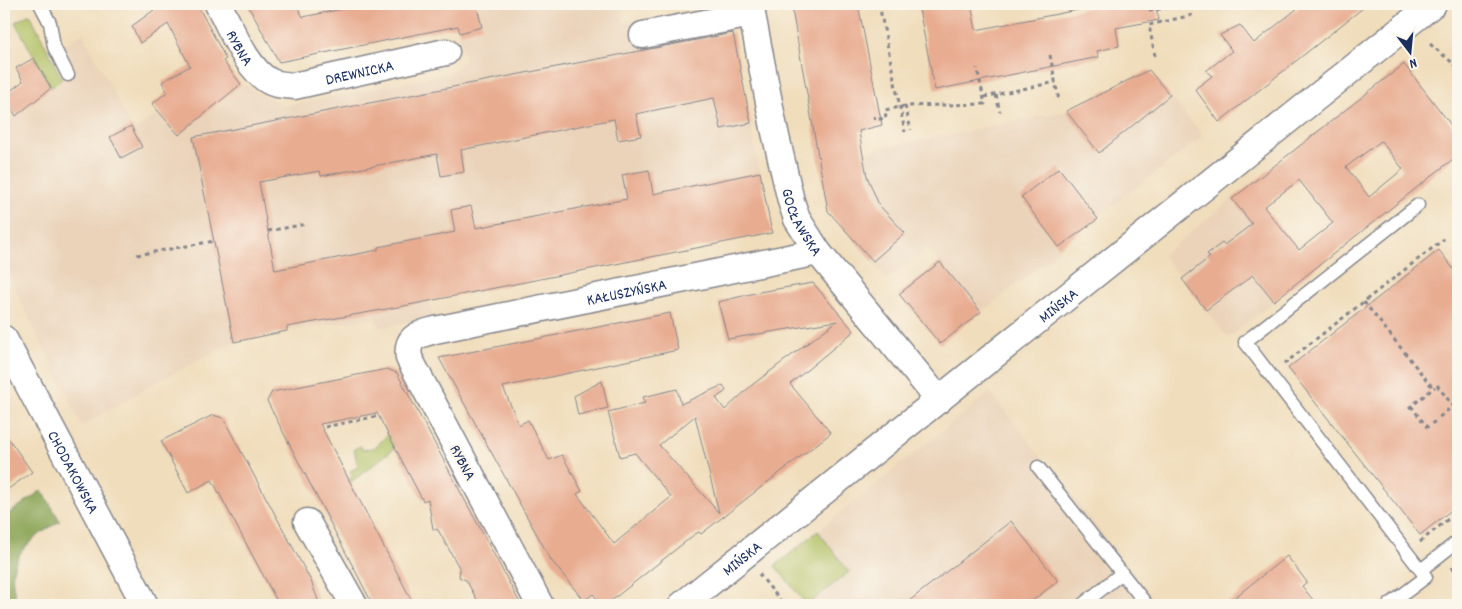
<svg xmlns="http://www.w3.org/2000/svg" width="1462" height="609" font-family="Dekko,sans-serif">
  <rect width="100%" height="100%" fill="#fbf7ec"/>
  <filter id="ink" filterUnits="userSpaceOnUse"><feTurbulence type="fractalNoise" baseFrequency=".02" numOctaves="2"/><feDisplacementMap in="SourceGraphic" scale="10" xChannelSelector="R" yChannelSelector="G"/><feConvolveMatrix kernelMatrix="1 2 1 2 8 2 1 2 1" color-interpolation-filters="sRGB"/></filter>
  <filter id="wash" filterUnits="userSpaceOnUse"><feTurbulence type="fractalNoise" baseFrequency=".0096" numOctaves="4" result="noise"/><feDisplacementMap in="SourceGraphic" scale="20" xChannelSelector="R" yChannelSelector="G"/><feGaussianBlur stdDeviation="1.12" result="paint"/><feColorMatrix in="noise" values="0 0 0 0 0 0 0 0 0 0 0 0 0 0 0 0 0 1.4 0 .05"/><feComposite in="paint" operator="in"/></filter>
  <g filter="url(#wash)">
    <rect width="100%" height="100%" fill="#f0ddbb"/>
    <path fill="#ead3b9" d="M452,4H621L624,23L639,20L646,49L733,31L772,233L429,301L433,316L381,328L375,318L287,331L234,342L157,382L82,426L4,267V126L74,71L62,46L83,34L129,122L136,130L223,61L241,84L285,106L448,74L465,60Z
      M1149,70L1203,136L1059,247V251L981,312L927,248L887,279L828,211L819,161L1066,111Z
      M1232,199L1298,282L1228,338L1163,255Z
      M990,392L1158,605H809L849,571L818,531Z"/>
    <path fill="#b0bf62" stroke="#667760" d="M28,15L31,16L62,79L51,88L15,22Z
      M388,434L395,448L351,482L349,479L353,476L350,471L358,467L354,449L361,446L362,450L376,447Z
      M818,531L849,572L807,605L775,566Z"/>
    <path fill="#8ca658" stroke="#546a5b" d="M42,490L60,521C26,542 0,561 19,605H4V517Z"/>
    <g id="blocks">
      <path fill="#e8ac90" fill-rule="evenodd" d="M151,4H197L226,59L223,61L241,84L179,135L152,104L167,92L162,82L190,66L168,24L140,43L132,26L154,10Z
        M247,4H296L303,17L367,4H476L482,27L460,33L458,26L279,62Z
        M791,4H858L882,125L859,131L862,150L867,176L879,205L905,233L873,261L828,211Z
        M918,4H971L976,30L1108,4H1155L1159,20L1116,28L1119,46L1097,51L1099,57L935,90Z
        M1303,4H1368L1219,122L1195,89L1212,76L1206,71L1232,51L1220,35L1240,25L1254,43Z
        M733,33L751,123L721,129L714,98L636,114L641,136L618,140L614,119L461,150L464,172L441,176L437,154L321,176L320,171L259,182L275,270L378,250V247L455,232L451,210L471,206L476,228L627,199L622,175L649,170L653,194L760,172L772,233L409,305L287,327V331L234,342L193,137Z
        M34,58L51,88L16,116L4,96L23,81L16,68Z
        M1404,64L1458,134V155L1274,301L1253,275L1206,310L1182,279L1210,257L1207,254L1222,243L1224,245L1252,224L1232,199ZM1381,141L1403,169L1369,197L1346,167ZM1299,180L1333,223L1299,250L1264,207Z
        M1149,70L1170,95L1099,153L1066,111Z
        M131,126L142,147L121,158L110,137Z
        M1059,168L1098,219L1059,247L1021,197Z
        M1439,250L1458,275V505L1420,535L1288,368Z
        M940,262L981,312L940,344L899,294Z
        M813,283L854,331L790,384L831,433L701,534L699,532L695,534L606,605H602L593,594L584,601L551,560L439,358L670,313L678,350L503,387L519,425L528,420L549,460L562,455L582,491L577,494L614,544L671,497L635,453L620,457L608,412L645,403L643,397L677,389L681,404L723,385L726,391L716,398L725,410L752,385L837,321L728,339L718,302L759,292ZM695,416L719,513L659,445Z
        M387,369L397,373L521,605H480L466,580L459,577L460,569L438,530L433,529L428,499L423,501L377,413L320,424L414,605H373L267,401L272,392Z
        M602,381L608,408L578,415L574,396Z
        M213,415L223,418L311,581L318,600L309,605H279L212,480L188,493L161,441Z
        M4,432L32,472L4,492Z
        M1011,521L1058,581L1027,605H904Z
        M1287,556L1307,582L1302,586L1317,605H1225Z"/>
    </g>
  </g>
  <g filter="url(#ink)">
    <use href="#blocks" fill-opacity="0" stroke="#86868c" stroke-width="1"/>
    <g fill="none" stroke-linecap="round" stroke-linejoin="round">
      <defs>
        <path id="lane" d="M40,4L50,23L54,47L68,75
          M1038,467L1147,605
          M1421,570L1458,541
          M1082,605L1122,573
          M1389,605L1426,577L1245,342L1418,205"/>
        <g id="street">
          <path id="s1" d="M218,4C230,26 247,71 271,82C277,85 287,85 294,86L446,52"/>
          <path id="s2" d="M750,4L774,128L791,201L797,219L818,252L939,400"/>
          <path d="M643,35L752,14"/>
          <path id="s3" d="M4,339L145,605"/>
          <path d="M307,522L354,605"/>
          <path id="s4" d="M540,605L409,358C406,337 417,335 435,330L818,252"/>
          <path id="s5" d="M682,605L1433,4"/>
        </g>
      </defs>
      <use href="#lane" stroke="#86868c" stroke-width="15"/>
      <use href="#street" stroke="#86868c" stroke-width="29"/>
      <path stroke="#86868c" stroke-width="3" stroke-dasharray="4 4" stroke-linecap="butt" d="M879,4L905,132
        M1149,11L1187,4
        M1430,44L1454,64L1458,60
        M1050,55L1059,101
        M1155,56L1149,25L1193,15
        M1454,64L1458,68
        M996,95L1000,112
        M984,97L1056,82
        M905,106L911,130
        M874,116L875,120L886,118L885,110L905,106L985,104L977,68
        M268,231L307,224
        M137,255L214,241
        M1364,302L1433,388
        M1284,364L1444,239
        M1437,385L1453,406L1437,419
        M1411,406L1427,427L1437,420
        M1409,408L1435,387
        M325,427L378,416
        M1420,542L1458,511
        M1452,567L1458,578
        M759,574L784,605"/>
      <use href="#lane" stroke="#fff" stroke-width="12"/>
      <use href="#street" stroke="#fff" stroke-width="26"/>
    </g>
  </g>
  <g text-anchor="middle" stroke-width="4.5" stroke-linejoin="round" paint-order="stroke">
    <g font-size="16" fill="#1b2f5e" stroke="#fbf7ec">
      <text dy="6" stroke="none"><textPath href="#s1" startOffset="49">RYBNA</textPath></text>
      <text dy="6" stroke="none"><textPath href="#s1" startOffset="186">DREWNICKA</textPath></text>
      <text dy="6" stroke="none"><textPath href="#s2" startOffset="225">GOCŁAWSKA</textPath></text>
      <text dy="6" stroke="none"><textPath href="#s4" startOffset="519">KAŁUSZYŃSKA</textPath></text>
      <text dy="6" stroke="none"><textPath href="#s5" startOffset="481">MIŃSKA</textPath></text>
      <text transform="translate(464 462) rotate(62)" y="6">RYBNA</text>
      <text dy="6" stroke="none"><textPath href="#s3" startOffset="150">CHODAKOWSKA</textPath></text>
      <text dy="6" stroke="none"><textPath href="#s5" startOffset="76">MIŃSKA</textPath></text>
    </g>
  </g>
  <rect width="1462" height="609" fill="none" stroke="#fbf7ec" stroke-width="20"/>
  <g transform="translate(1410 52) rotate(164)" stroke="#fbf7ec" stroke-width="4" paint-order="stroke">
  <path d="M0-4L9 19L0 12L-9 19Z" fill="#1b2f5e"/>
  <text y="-8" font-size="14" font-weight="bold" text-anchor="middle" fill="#1b2f5e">N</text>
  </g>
</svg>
